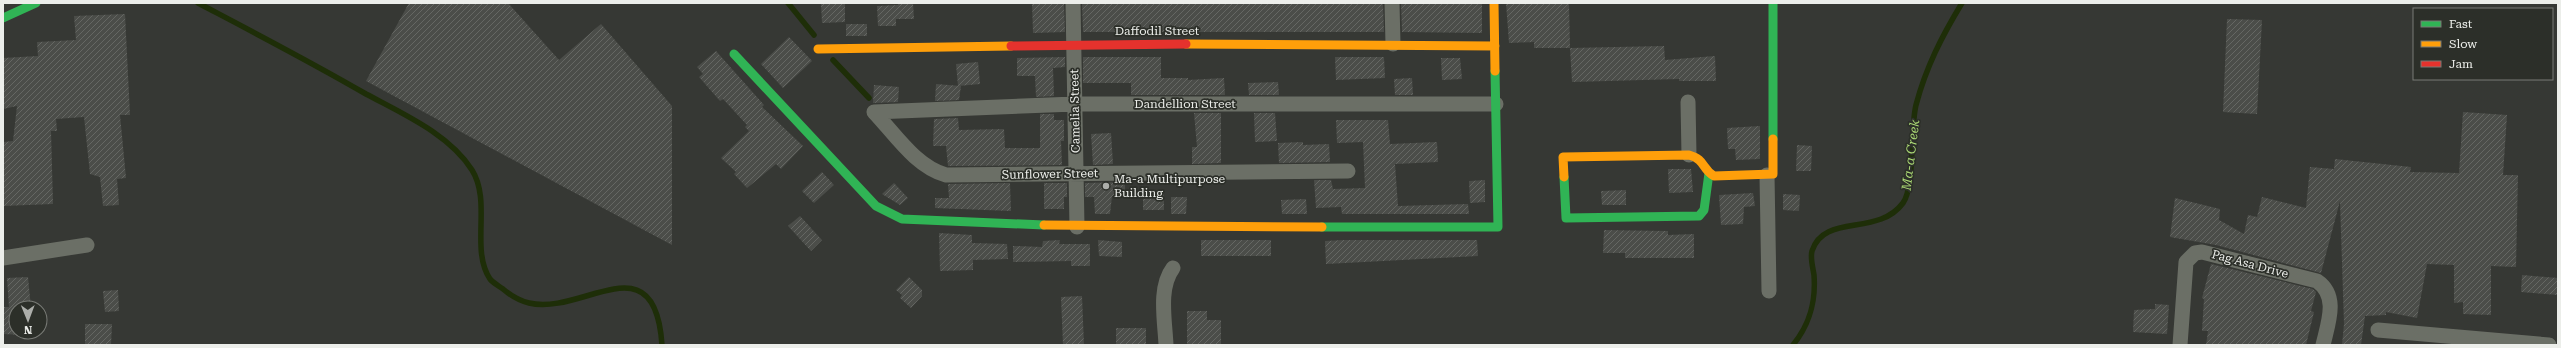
<svg xmlns="http://www.w3.org/2000/svg" width="2561" height="348" font-family="'Roboto Serif',serif">
  <defs>
    <pattern id="building-hatch" width="6" height="6" patternUnits="userSpaceOnUse"><rect width="6" height="6" fill="#4b4d49"/><path d="M-1 1l2-2M0 6l6-6M5 7l2-2" fill="none" stroke="#656763"/></pattern>
  </defs>
  <rect width="100%" height="100%" fill="#363834"/>
  <g fill="none" stroke-linecap="round" stroke-linejoin="round">
    <path stroke="#1e2e08" stroke-width="5.5" d="M198,3C255,33 311,62 366,94C403,114 449,134 472,170C492,202 470,249 490,279C493,283 499,286 503,289C510,295 520,301 529,303C583,316 655,239 662,345
      M788,3L814,35
      M833,60L869,98
      M1793,345C1810,324 1816,302 1814,275C1813,268 1810,258 1812,251C1824,213 1878,237 1903,203C1915,186 1910,129 1916,105C1926,67 1942,36 1962,3"/>
  </g>
  <path fill="url(#building-hatch)" d="M409,3H508L559,60L601,24L672,106V245L366,81Z
    M898,3H913L914,19H896V26H878L877,6L898,5Z
    M1032,3H1064L1065,32L1033,33Z
    M1082,3H1383L1384,32H1083Z
    M1401,3H1482V33L1402,32Z
    M1506,3H1569L1570,48H1534V42L1509,43Z
    M821,4H845V22L822,23Z
    M125,14L130,115H120L126,178L117,179L119,205L103,206L100,177L90,174L84,117L56,119L57,131H51L53,204L3,206V142L13,141L17,106L3,109V58L38,56L37,42L76,40L74,16Z
    M2227,19L2262,20L2257,114L2223,112Z
    M846,24H867V36H846Z
    M789,37L812,61L783,88L761,64Z
    M1664,46L1665,60L1715,56L1716,81H1679V79L1572,82L1570,48Z
    M716,51L764,105L762,107L803,146L781,169L776,164L747,188L734,174L736,172L721,158L749,131L745,127L747,125L723,99L720,101L699,77L703,74L697,67Z
    M1065,57V67L1053,68L1054,96L1036,97L1035,76H1017V58Z
    M1083,57H1161V78H1188V80L1224,78L1225,95H1131V83H1083Z
    M1335,57H1384L1385,78L1336,80Z
    M1441,58H1460L1462,79L1442,80Z
    M978,62L980,84L958,86L956,64Z
    M1412,78L1413,95H1395L1394,79Z
    M1278,82L1279,95H1249L1248,83Z
    M936,84L961,86L959,100L935,101Z
    M874,85L899,87L898,102L873,103Z
    M2463,112L2507,115L2503,175H2518L2516,267L2491,266V315L2463,314V302L2454,303V265L2427,264L2417,318L2386,312V315L2365,316L2361,345H2342L2344,324L2340,201L2321,273L2216,245L2170,237L2175,198L2220,209L2219,220L2244,234L2248,215L2257,217L2262,197L2306,208L2310,167L2334,169L2335,159L2411,167L2410,172L2459,173Z
    M1194,113H1221V163L1192,164V147H1197Z
    M1254,113H1275L1277,141L1255,142Z
    M1040,114H1054V120H1064V141H1061L1062,165L948,166L946,146H933L934,119L958,118L959,130L1004,129L1005,148H1040Z
    M1336,120H1388L1390,144L1437,142L1438,162L1395,164L1398,206L1468,204L1469,214H1342L1341,207L1316,208L1314,180H1331L1333,189L1365,188L1363,142L1337,143Z
    M1760,126V159L1736,160L1735,149H1728L1727,128Z
    M1111,133L1113,164L1093,165L1091,134Z
    M1303,142V145L1329,144L1330,162L1279,163L1278,143Z
    M1797,145L1812,146L1811,171H1796Z
    M1668,169H1691L1693,192L1669,193Z
    M822,172L834,185L814,203L802,191Z
    M1485,180V202L1470,203L1469,181Z
    M1125,182V196H1112L1110,214H1095L1094,197H1085V183Z
    M894,183L908,198L900,205L882,194Z
    M1010,183L1011,211L935,208V198H949L948,184Z
    M1044,183H1067V197H1064V209H1044Z
    M1626,190V205H1602L1601,191Z
    M1143,192H1164V210H1143Z
    M1753,193L1755,206L1744,207L1743,224L1721,225L1719,195Z
    M1783,194L1800,195L1799,211L1783,210Z
    M1171,197H1187L1186,214H1171Z
    M1306,199L1307,214H1282L1281,200Z
    M800,216L822,240L811,251L788,226Z
    M1604,230L1668,231V235L1694,234V258H1625V253H1603Z
    M939,233L972,235V243L1007,244L1008,259L973,260V270L940,271Z
    M1060,240L1059,244H1090V266H1071V261L1013,262V246L1042,247L1043,241Z
    M1098,240L1122,242V257L1099,256Z
    M1201,240H1271V256H1201Z
    M1343,240H1477L1478,256L1326,264L1325,241Z
    M2211,264L2313,289L2316,292L2311,311L2314,312L2306,345H2206L2208,331H2202L2204,299L2202,298Z
    M2522,275L2558,278V295L2521,292Z
    M28,277L31,308H16V332H25L24,335L3,334V307H9L7,278Z
    M909,277L922,290V296L911,308L900,298L902,295L896,290Z
    M118,290L119,311L105,312L103,291Z
    M1082,296L1084,345H1063L1061,297Z
    M2155,304L2169,305L2167,334L2133,332L2134,310L2155,309Z
    M1187,311H1207V320H1221V345H1187Z
    M85,324H112L111,345H85Z
    M1116,328H1146V345H1116Z"/>
  <g fill="none" stroke-linecap="round" stroke-linejoin="round">
    <path stroke="#6b6f66" stroke-width="15" d="M1073,3L1077,227
      M1392,3L1393,44
      M1688,102L1689,155
      M874,112L1075,104H1496
      M874,112C895,134 916,167 946,175L1348,171
      M1767,175L1769,291
      M3,258L87,245
      M2378,330L2549,345
      M1166,345C1165,321 1158,288 1173,268
      M2180,345L2186,262L2195,253L2202,252L2317,281C2339,296 2328,323 2323,345"/>
    <path stroke="#30b455" stroke-width="9" d="M1773,3V139
      M3,18L36,3
      M734,54L876,206L902,219L1044,225
      M1564,177L1566,218L1699,216L1704,210L1709,173
      M1322,227H1498L1495,71"/>
    <path stroke="#ff9f0a" stroke-width="9" d="M1494,3L1495,71
      M1186,44L1495,46
      M818,49L1011,46
      M1564,177L1563,157L1689,155C1706,160 1701,168 1714,176L1773,174V139
      M1044,225L1322,227"/>
    <path stroke="#e5322d" stroke-width="9" d="M1011,46L1186,44"/>
  </g>
  <circle fill="#acaeaa" stroke="#2c2f29" stroke-width="1.5" cx="1106" cy="186" r="4"/>
  <g text-anchor="middle" stroke-width="3.5" stroke-linejoin="round" paint-order="stroke">
    <g font-size="12" fill="#eceeea" stroke="#2c2f29">
      <text x="1157" y="35">Daffodil Street</text>
      <text x="1185" y="108">Dandellion Street</text>
      <text transform="translate(1075 111) rotate(-91)" y="4">Camelia Street</text>
      <text transform="translate(1050 174) rotate(-1)" y="4">Sunflower Street</text>
      <text transform="translate(2250 264) rotate(15)" y="4">Pag Asa Drive</text>
    </g>
    <g font-size="12" fill="#eceeea" stroke="#2c2f29" text-anchor="start">
      <text x="1114" y="183">Ma-a Multipurpose<tspan x="1114" dy="14">Building</tspan></text>
    </g>
    <g font-size="13" font-style="italic" fill="#addc76" stroke="#2c2f29">
      <text transform="translate(1910 155) rotate(-83)" y="5">Ma-a Creek</text>
    </g>
  </g>
  <rect width="2561" height="348" fill="none" stroke="#eceeea" stroke-width="8"/>
  <rect x="2413" y="8" width="140" height="72" fill="#2c2f29" stroke="#797b76"/>
  <rect x="2421" y="21" width="20" height="6" fill="#30b455" stroke="#797b76"/>
  <text x="2449" y="28" font-size="12" fill="#eceeea">Fast</text>
  <rect x="2421" y="41" width="20" height="6" fill="#ff9f0a" stroke="#797b76"/>
  <text x="2449" y="48" font-size="12" fill="#eceeea">Slow</text>
  <rect x="2421" y="61" width="20" height="6" fill="#e5322d" stroke="#797b76"/>
  <text x="2449" y="68" font-size="12" fill="#eceeea">Jam</text>
  <g transform="translate(28 320) rotate(179)"><circle r="19" fill="#2c2f29" stroke="#797b76"/>
  <path d="M0-3L7 15L0 10L-7 15Z" fill="#acaeaa"/>
  <text y="-6" font-size="11" font-weight="bold" text-anchor="middle" fill="#eceeea">N</text>
  </g>
</svg>
